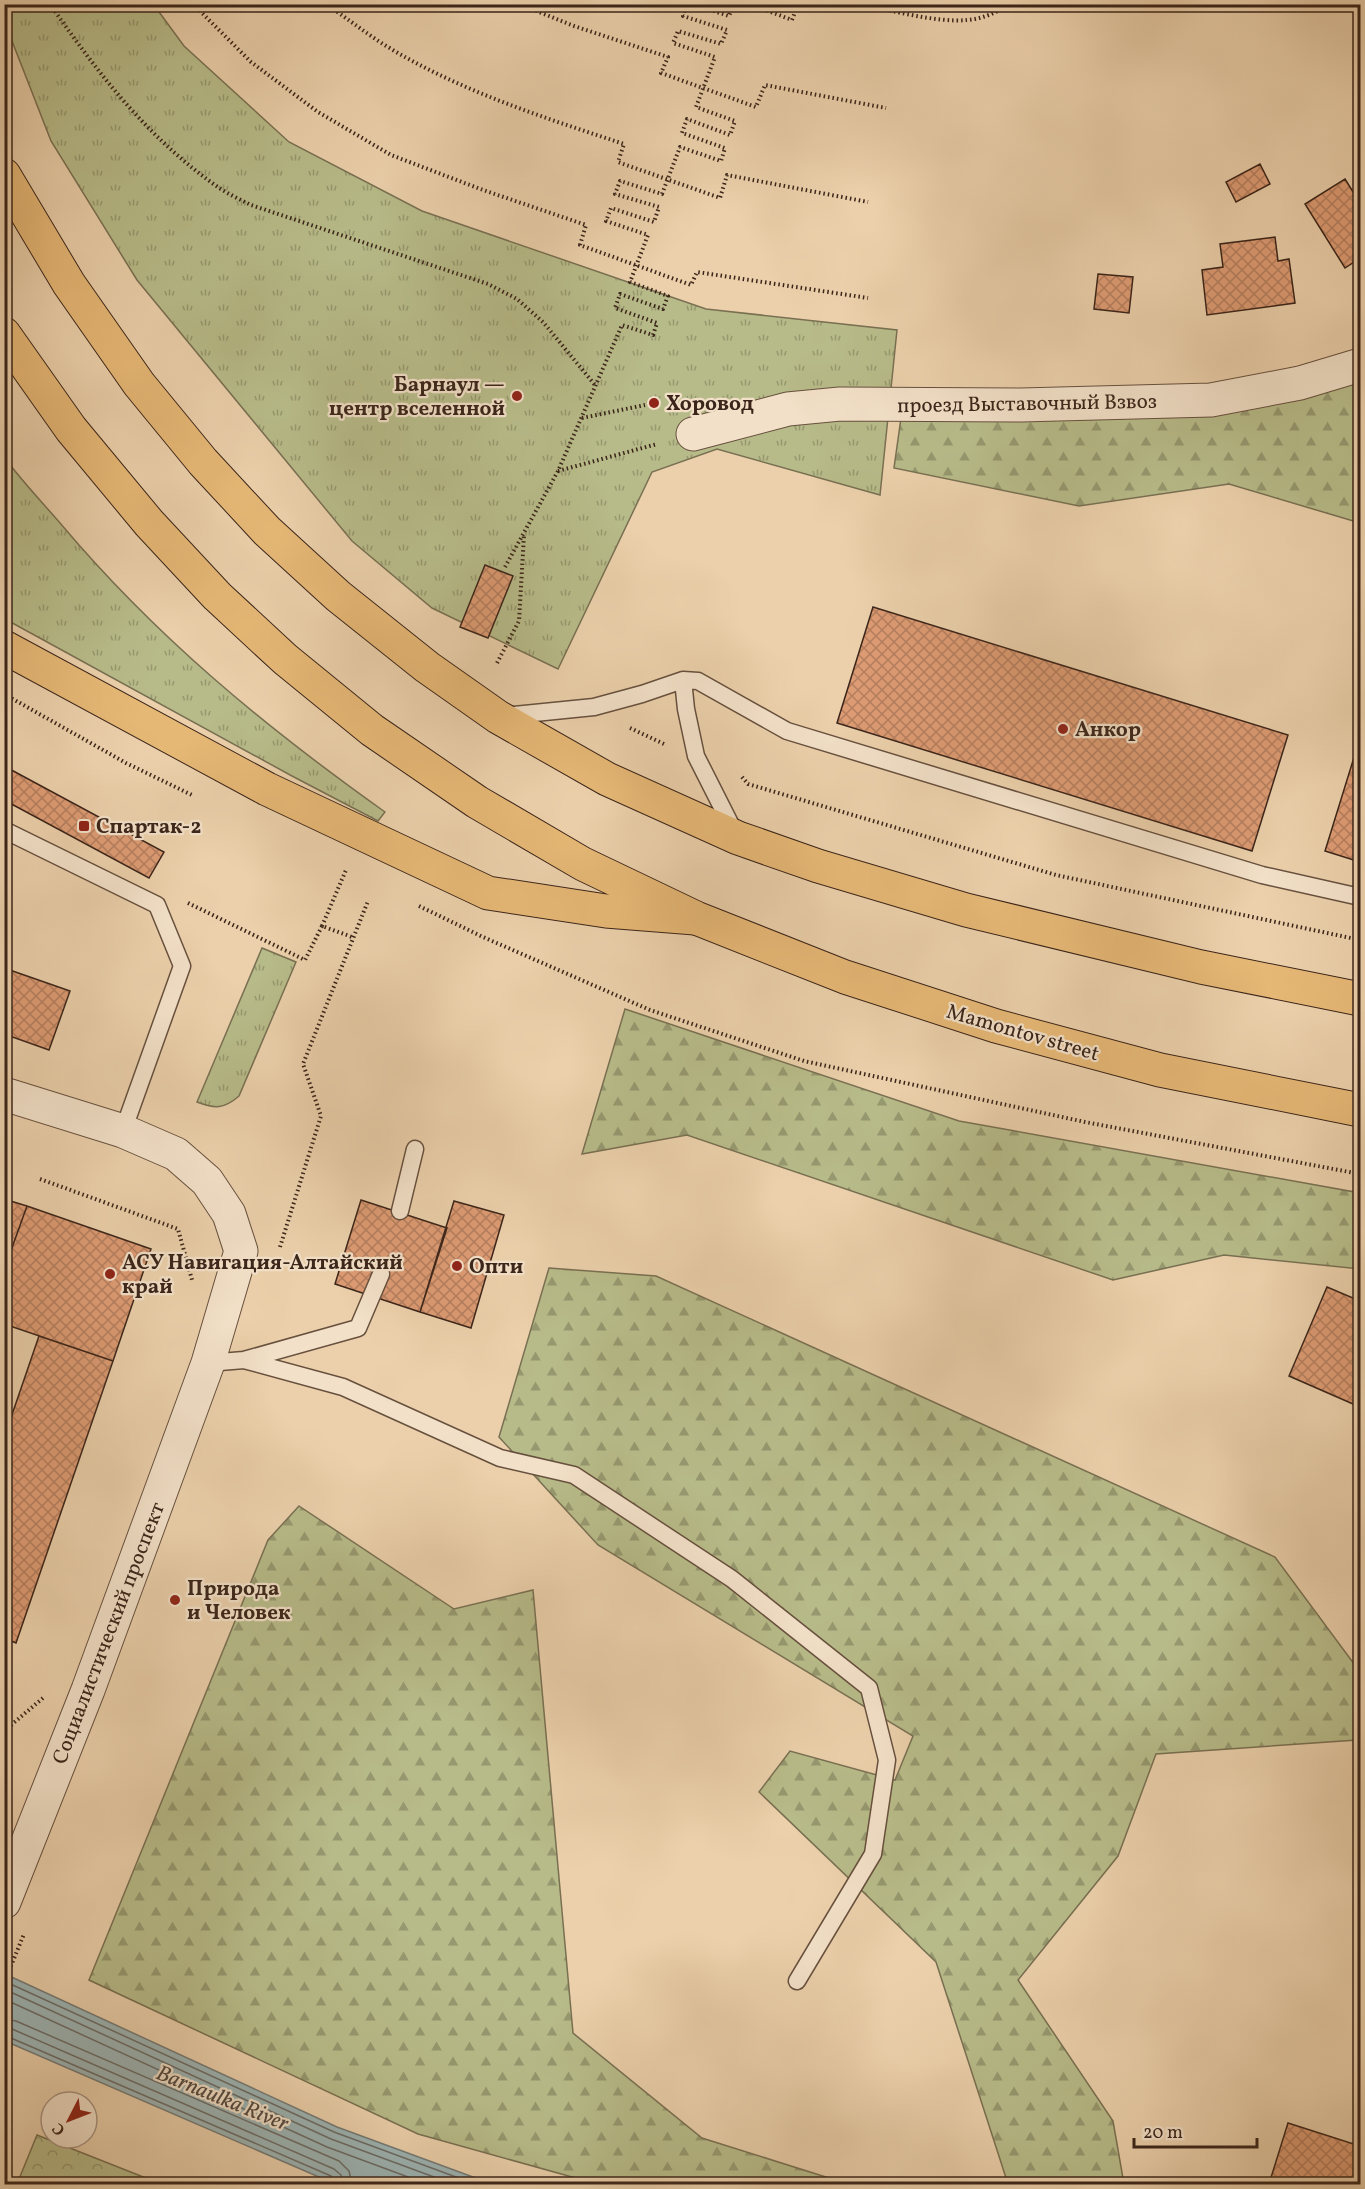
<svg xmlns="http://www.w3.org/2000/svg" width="1365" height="2189" font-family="Vollkorn,serif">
  <defs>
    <pattern id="grass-tufts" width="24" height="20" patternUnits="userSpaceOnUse" patternTransform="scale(1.5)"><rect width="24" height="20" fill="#b7bb89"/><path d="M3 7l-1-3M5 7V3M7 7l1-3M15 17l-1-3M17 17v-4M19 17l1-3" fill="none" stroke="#96986f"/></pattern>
    <pattern id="forest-firs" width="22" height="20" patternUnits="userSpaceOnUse" patternTransform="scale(1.5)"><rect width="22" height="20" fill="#b7bb89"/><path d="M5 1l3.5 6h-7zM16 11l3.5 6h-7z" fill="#96986f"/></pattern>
    <pattern id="park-crowns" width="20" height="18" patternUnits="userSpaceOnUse" patternTransform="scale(1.5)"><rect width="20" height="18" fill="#b7bb89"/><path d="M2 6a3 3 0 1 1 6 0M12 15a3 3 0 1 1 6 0" fill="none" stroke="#96986f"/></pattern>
    <pattern id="building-cross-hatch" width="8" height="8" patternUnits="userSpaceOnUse" patternTransform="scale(1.5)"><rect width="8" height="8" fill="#dd9b73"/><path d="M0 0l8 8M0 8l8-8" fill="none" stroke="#b47e5e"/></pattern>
  </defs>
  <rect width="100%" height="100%" fill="#ebd0ab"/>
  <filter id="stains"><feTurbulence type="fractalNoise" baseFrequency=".00333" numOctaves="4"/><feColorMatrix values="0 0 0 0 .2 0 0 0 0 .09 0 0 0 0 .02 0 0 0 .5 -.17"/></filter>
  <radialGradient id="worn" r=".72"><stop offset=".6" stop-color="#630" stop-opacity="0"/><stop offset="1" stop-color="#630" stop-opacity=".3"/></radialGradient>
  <path fill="url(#grass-tufts)" stroke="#797052" stroke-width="1.5" d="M5,5H154L184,46L289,142L422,211L706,309L897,330L880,495L717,449L652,472L558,669L432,608L352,541L137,280L51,141L5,23Z
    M4,457C21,480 41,501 60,523C156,637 264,726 385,812L378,821L292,776L5,619Z
    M262,948L296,962L239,1096C224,1109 215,1109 197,1102Z"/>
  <path fill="url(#forest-firs)" stroke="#797052" stroke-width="1.5" d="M1360,380V523L1229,484L1079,506L894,468L902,411Z
    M625,1009L959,1121L1360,1193V1269L1224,1255L1113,1280L687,1135L582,1154Z
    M549,1268L656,1276L1275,1557L1360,1672V1730L1357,1740L1156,1754L1118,1856L1018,1980L1113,2121L1124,2184H1008L936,1962L759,1792L790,1751L895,1780L913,1736L598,1545L499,1437Z
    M299,1506L454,1609L533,1590L573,2033L702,2138L848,2184H597L418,2134L89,1980L268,1540Z"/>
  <path fill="url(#park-crowns)" stroke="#797052" stroke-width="1.5" d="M37,2135L161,2184H17Z"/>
  <path fill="#9cb4b4" stroke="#757b76" stroke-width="1.5" d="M5,1974L337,2127L492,2184H335L5,2041Z"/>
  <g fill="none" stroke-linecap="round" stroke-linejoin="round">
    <path stroke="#6c6c67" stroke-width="1.5" d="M4,1981L334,2132L475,2184
      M4,1989L331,2139L453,2184
      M4,1999L327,2147L427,2184
      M4,2019L16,2021L339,2161L349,2171L352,2184
      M4,2028L12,2029L334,2169L341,2175L343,2184
      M4,2035L331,2176L334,2179L335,2184"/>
  </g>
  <path fill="url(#building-cross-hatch)" stroke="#3b251a" stroke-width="1.5" d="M1260,164L1270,184L1236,202L1226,182Z
    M1345,179L1360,203V258L1345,268L1305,204Z
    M1275,237L1278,261L1289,259L1295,303L1207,315L1202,270L1223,267L1220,244Z
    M1098,274L1133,277L1129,313L1094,309Z
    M485,565L513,576L488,638L460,627Z
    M873,607L1288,735L1252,851L837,723Z
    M1360,738V862L1325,851Z
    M4,766L164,852L149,878L4,800Z
    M4,968L70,991L49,1050L4,1034Z
    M4,1199L27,1206L4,1270Z
    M361,1200L447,1228L420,1312L335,1284Z
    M454,1201L504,1215L471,1328L420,1312Z
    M27,1206L151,1249L113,1361L4,1324V1270Z
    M1327,1287L1360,1301V1407L1289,1376Z
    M39,1336L113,1361L16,1643L4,1638V1438Z
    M1288,2123L1360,2146V2184H1269Z"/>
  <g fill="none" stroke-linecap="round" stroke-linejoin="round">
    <defs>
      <path id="service" d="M683,680L698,681L787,731L1262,875L1360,897
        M504,716L594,707L642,694L683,680L686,709L696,756L736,835
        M4,830L157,905L182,966L123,1131
        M400,1211L415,1149
        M244,1360L343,1387L500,1458L574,1475L732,1579L869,1688L887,1760L873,1854L797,1981
        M208,1363L244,1360L358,1328L381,1274"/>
      <path id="minor" d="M693,434L788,409L840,404L1021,405L1211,400L1300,383L1360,365"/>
      <path id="tertiary" d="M4,1094L123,1131L176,1154L207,1181L229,1214L241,1251L208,1363L88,1690L4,1902"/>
      <path id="primary" d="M4,647L267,789L488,893L606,911L695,918"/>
      <path id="trunk" d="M4,175L69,284L139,384L203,462L267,531L338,596L427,667L498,717L607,779L738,838L818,866L966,910L1201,967L1360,999
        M4,334L71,429L149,523L217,596L285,659L372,730L477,802L583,864L696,918L845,977L996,1026L1160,1070L1360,1110"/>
    </defs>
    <use href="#service" stroke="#67503e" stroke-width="19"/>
    <use href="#minor" stroke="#67503e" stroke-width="35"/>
    <use href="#tertiary" stroke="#67503e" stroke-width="35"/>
    <use href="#primary" stroke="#3b251a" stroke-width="35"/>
    <use href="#trunk" stroke="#3b251a" stroke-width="35"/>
    <path stroke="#3b251a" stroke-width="4" stroke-dasharray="1.5 3" stroke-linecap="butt" d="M50,4C97,72 147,137 215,185C226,193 239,199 251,205L488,284L517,299L543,322L595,385
      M193,4L251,62L318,112L391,155L483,190L586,225L580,245L691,285L697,272L868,298
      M326,4C345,17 363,31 383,44C457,90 542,117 624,144L618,162L720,198L727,175L868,202
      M519,4L574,26L668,57L661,73L756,107L765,85L886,108
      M692,4L729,16L734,4
      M750,4L792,20L798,4
      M859,4C890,10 937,23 967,20C983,19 997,12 1011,4
      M582,418L645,405
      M558,471L657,444
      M505,567L558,471L622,325L653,335L657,323L615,308L620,294L663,309L668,296L630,282L648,235L606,221L611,208L654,222L659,207L615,194L620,181L662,194L680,147L721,161L725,148L682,133L687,119L730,135L735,121L696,107L715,57L673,43L678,31L721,44L727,30L683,16L686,4
      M497,663L519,621L524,535
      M4,694L126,763L194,796
      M630,728L664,744
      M742,777L748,784L1056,875L1360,940
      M188,903L305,960L322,926L352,937
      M419,906L483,937L650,1010L804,1061L1085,1122L1360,1174
      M322,926L346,870
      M40,1179L178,1229L192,1280
      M280,1247L321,1116L303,1064L368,901
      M4,1731L43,1698
      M4,1983L24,1934"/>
    <use href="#service" stroke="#f2e0c8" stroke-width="16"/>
    <use href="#minor" stroke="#f2e0c8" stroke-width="33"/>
    <use href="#tertiary" stroke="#f2e0c8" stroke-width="33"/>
    <use href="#primary" stroke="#e6b876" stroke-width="33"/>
    <use href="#trunk" stroke="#e6b876" stroke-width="33"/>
  </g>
  <g fill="#8f2418" stroke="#f2e0c8" stroke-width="2">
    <circle cx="517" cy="396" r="6"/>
    <circle cx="654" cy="403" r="6"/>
    <circle cx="1063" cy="729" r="6"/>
    <rect x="78" y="820" width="12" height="12" rx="3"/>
    <circle cx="457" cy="1266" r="6"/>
    <circle cx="110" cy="1274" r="6"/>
    <circle cx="175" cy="1600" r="6"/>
  </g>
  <g text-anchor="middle" stroke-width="4.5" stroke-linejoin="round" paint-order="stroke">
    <g font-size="21" font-weight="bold" fill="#3b251a" stroke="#f2e0c8" text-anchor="start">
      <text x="505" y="391" text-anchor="end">Барнаул —<tspan x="505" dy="24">центр вселенной</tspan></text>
      <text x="666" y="410">Хоровод</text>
      <text x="1075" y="736">Анкор</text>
      <text x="96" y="833">Спартак-2</text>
      <text x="122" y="1269">АСУ Навигация-Алтайский<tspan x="122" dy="24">край</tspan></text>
      <text x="469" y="1273">Опти</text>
      <text x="187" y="1595">Природа<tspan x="187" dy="24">и Человек</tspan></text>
    </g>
    <g font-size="21" fill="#3b251a" stroke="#f2e0c8">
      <text transform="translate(1027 403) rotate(-1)" y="7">проезд Выставочный Взвоз</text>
      <text transform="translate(1023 1032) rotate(16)" y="7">Mamontov street</text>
      <text transform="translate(108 1633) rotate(-69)" y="7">Социалистический проспект</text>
    </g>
    <g font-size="22" font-style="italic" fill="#534940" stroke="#f2e0c8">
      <text transform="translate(223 2097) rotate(22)" y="8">Barnaulka River</text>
    </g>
  </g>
  <rect width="1365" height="2189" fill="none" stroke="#ebd0ab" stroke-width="24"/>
  <rect x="6" y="6" width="1353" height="2177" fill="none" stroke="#3b251a" stroke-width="3"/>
  <rect x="12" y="12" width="1341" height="2165" fill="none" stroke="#3b251a" stroke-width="1.5"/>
  <g transform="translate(69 2120) rotate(228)"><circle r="28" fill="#f2e0c8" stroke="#a99582" stroke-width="1.5"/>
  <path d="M0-4.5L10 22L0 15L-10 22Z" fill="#8f2418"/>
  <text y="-9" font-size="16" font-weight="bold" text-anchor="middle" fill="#3b251a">С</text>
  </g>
  <path d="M1134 2138v9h123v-9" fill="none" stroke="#3b251a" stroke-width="3"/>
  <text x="1143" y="2138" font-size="18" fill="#3b251a" stroke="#f2e0c8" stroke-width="4.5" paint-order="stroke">20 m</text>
  <rect width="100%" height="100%" filter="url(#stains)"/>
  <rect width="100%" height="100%" fill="url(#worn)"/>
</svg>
